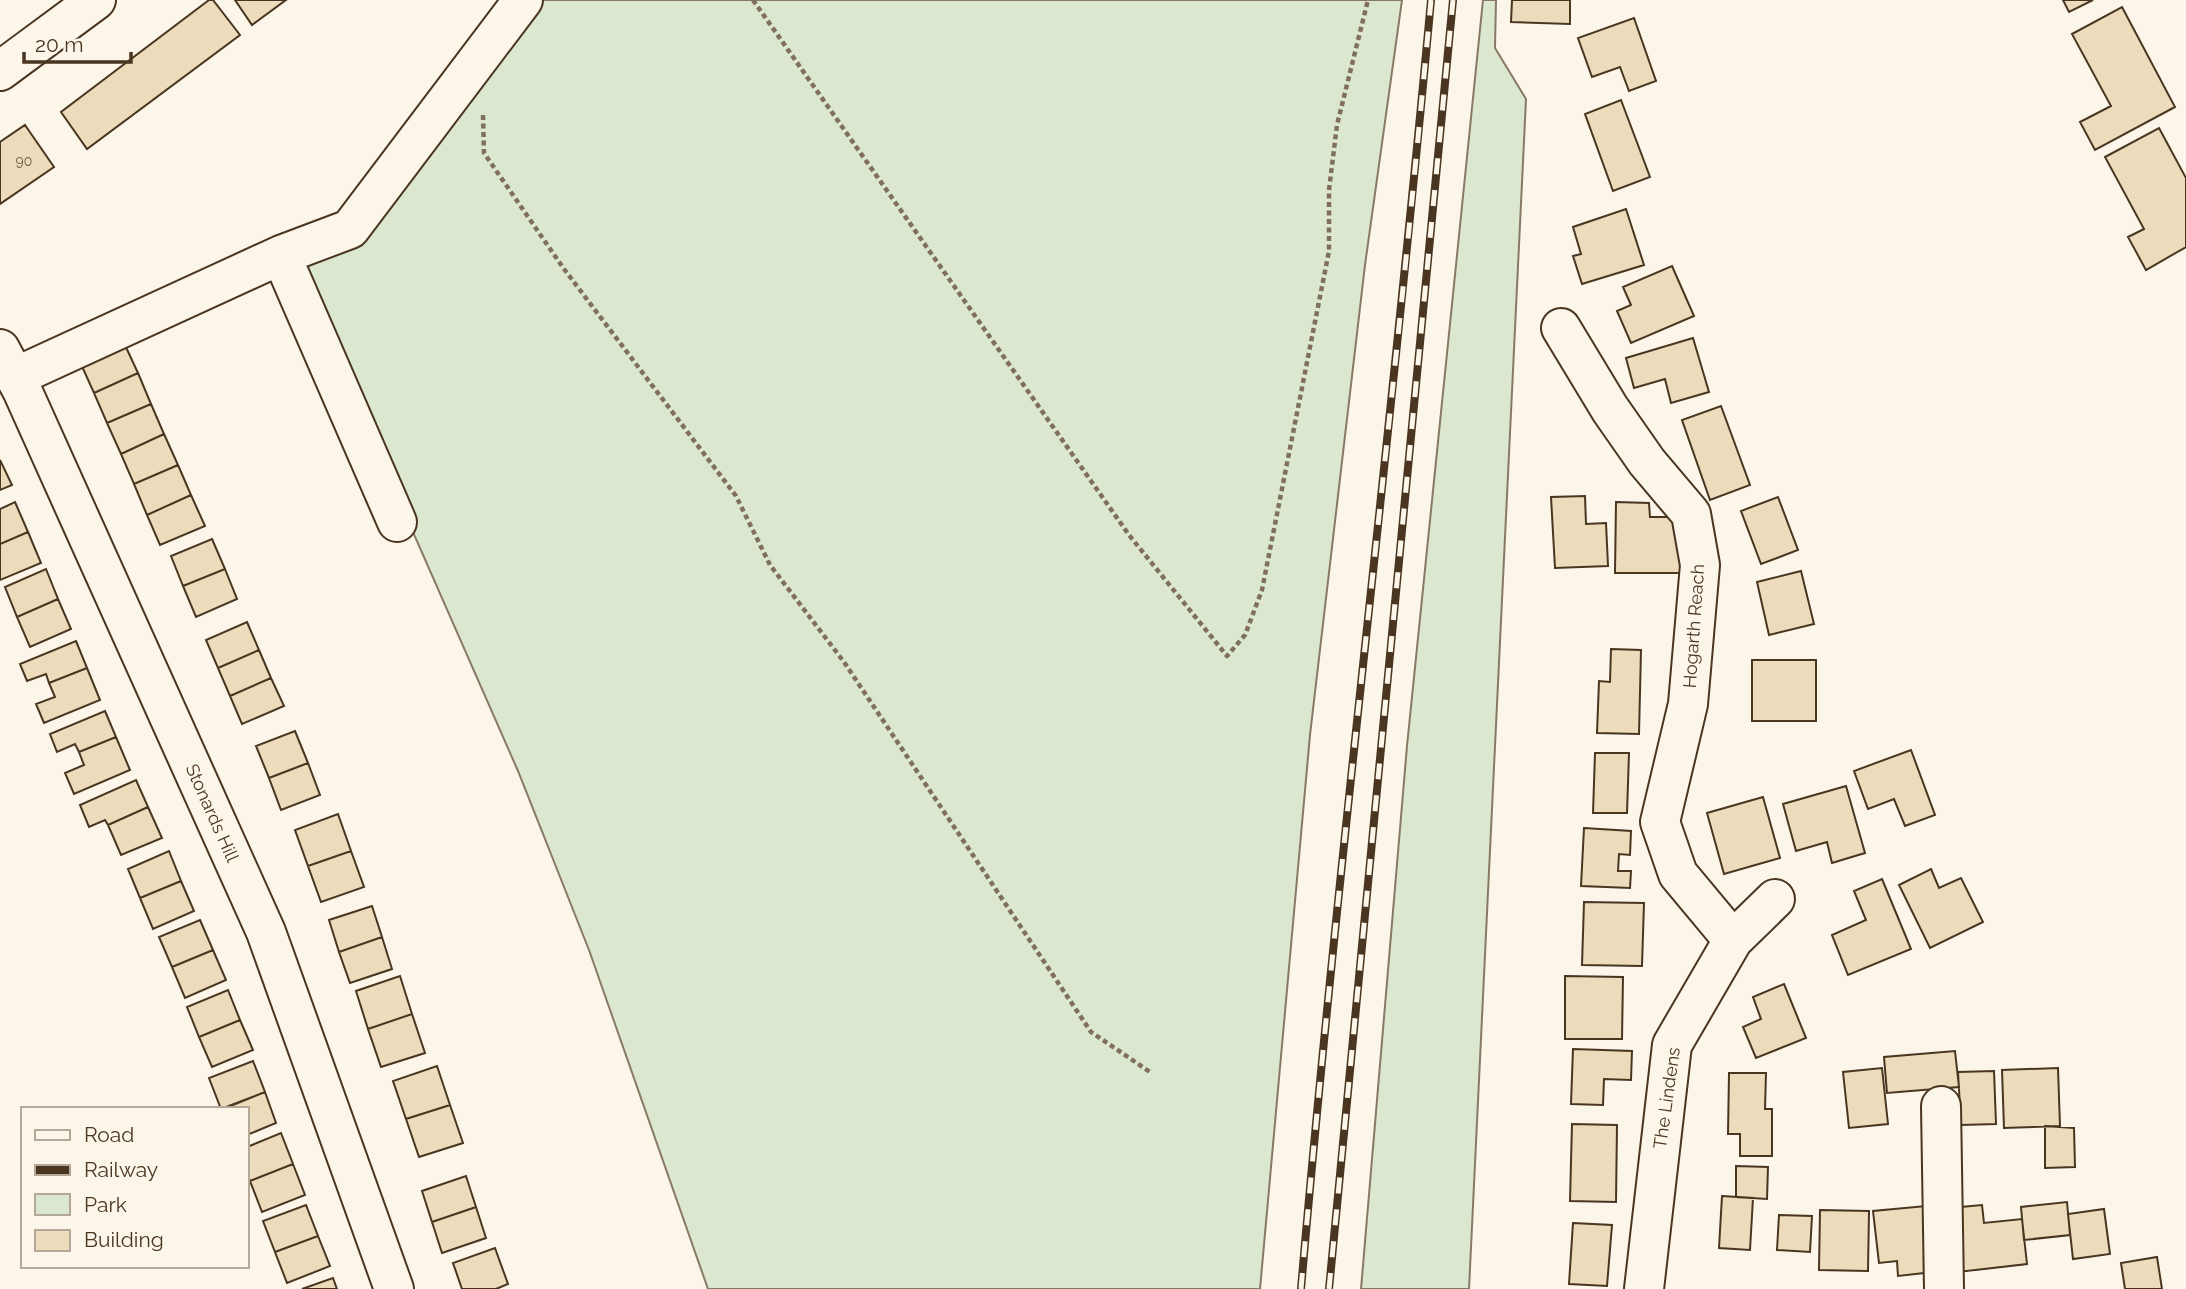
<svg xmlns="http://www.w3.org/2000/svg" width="2186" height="1289" font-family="Raleway,sans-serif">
  <rect width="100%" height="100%" fill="#fbf6e9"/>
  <path fill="#dce7d0" stroke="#887966" stroke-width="2" d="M535,0H1402L1365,265L1310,735L1260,1289H708L589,950L518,771L300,275L297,262Z
    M1483,0H1496L1495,48L1526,99L1469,1289H1361L1407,746Z"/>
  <path fill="#ecdcbc" stroke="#4a3520" stroke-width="2" d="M209,0H213L240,35L87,149L61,112Z
    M235,0H286L252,25Z
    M1512,0H1570V24L1511,22Z
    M2063,0H2093L2069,12Z
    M2122,7L2175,107L2095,150L2080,122L2111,106L2072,34Z
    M1634,18L1656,81L1629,91L1620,67L1592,77L1578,38Z
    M1621,100L1650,177L1613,191L1585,114Z
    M25,125L54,167L0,204V142Z
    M2159,128L2186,178V247L2146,270L2128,237L2144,229L2105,157Z
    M1626,209L1644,265L1582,284L1573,256L1581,254L1573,227Z
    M1672,266L1694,316L1631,343L1617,311L1631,305L1623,287Z
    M1693,338L1709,392L1671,403L1665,379L1634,388L1626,358Z
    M124,343L138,373L94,393L80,362Z
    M138,373L151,404L107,423L94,393Z
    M151,404L164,434L121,454L107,423Z
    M1721,406L1750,485L1710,500L1682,420Z
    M164,434L178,465L134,484L121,454Z
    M0,460L12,485L0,490Z
    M178,465L191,495L147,515L134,484Z
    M191,495L205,526L160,545L147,515Z
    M1585,496L1586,524L1606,523L1608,566L1555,568L1551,497Z
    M1778,497L1798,550L1761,564L1741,511Z
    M15,502L28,532L0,544V509Z
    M1616,502L1649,503L1650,517H1682V573H1615Z
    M28,532L41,563L0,580V544Z
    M212,539L225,569L183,586L171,556Z
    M46,569L58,599L17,617L5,587Z
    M225,569L237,599L196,617L183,586Z
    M1801,571L1814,624L1769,635L1757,582Z
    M58,599L71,629L30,647L17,617Z
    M247,622L259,650L218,668L206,640Z
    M76,641L87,668L49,683L46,674L27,681L20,664Z
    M1611,649L1641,650L1639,734L1597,733L1599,681L1610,682Z
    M259,650L271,678L230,696L218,668Z
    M1752,660H1816V721H1752Z
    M87,668L100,700L44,723L36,704L55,697L49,683Z
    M271,678L284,706L242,724L230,696Z
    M105,711L116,737L79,752L75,744L57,752L50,734Z
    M295,731L308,763L269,778L256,746Z
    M116,737L130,770L74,794L65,773L84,765L79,752Z
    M1911,750L1935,815L1905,826L1894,799L1868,809L1854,771Z
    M1595,753H1629L1627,813H1593Z
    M308,763L320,795L281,810L269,778Z
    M136,780L148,807L108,825L105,820L89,827L80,805Z
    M1846,786L1865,853L1832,863L1827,842L1796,851L1783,804Z
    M1763,797L1780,858L1724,874L1707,813Z
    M148,807L162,838L121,855L108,825Z
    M338,814L351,851L308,866L295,830Z
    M1584,828L1631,831L1630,855L1619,854L1618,871H1631L1630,888L1581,886Z
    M169,851L181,881L140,898L128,869Z
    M351,851L364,887L321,902L308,866Z
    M1931,869L1939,888L1961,878L1983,922L1930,948L1899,885Z
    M1882,879L1911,949L1848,975L1832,935L1866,920L1854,891Z
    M181,881L194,911L153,929L140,898Z
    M1584,902L1644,903L1642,966L1582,965Z
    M372,906L382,937L339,952L329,920Z
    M200,920L213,950L172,967L159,937Z
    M382,937L392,969L350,983L339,952Z
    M213,950L226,980L185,998L172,967Z
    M400,976L412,1014L368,1029L356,991Z
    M1565,976L1623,977L1622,1039H1565Z
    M1784,984L1806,1038L1756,1058L1743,1027L1761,1019L1753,997Z
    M228,990L240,1020L199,1037L187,1007Z
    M412,1014L425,1053L381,1067L368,1029Z
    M240,1020L253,1050L212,1067L199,1037Z
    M1573,1049L1632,1051L1631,1080L1604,1079L1603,1105L1571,1104Z
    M1955,1051L1959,1087L1887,1093L1884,1057Z
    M253,1061L265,1092L221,1109L209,1078Z
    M437,1066L450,1105L406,1119L393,1081Z
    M1882,1068L1888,1124L1849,1128L1843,1072Z
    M2058,1068L2060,1126L2004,1128L2002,1070Z
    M1994,1071L1996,1124L1961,1125L1958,1072Z
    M1729,1073H1766L1765,1109H1772V1156H1740V1134H1728Z
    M265,1092L276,1123L247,1135V1109H223Z
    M450,1105L463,1143L419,1157L406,1119Z
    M1572,1124L1617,1125L1616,1202L1570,1201Z
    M2045,1126L2074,1128L2075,1167L2045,1168Z
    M281,1133L293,1164L250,1181L247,1173V1147Z
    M293,1164L305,1195L262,1212L250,1181Z
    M1736,1166L1768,1167L1767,1199L1736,1197Z
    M466,1176L476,1207L432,1222L422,1191Z
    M1722,1196L1753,1198L1750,1250L1719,1248Z
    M2067,1202L2070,1235L2024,1240L2021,1207Z
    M306,1205L318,1236L275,1252L263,1221Z
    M1982,1205L1984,1223L2022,1219L2027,1264L1958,1272L1950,1208Z
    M1926,1206L1933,1272L1898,1276L1897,1261L1879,1263L1873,1211Z
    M476,1207L486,1238L442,1253L432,1222Z
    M2104,1209L2110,1254L2073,1259L2068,1214Z
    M1820,1210L1869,1211L1868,1271L1819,1270Z
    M1779,1215L1812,1216L1810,1252L1777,1250Z
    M1573,1223L1612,1225L1607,1286L1569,1284Z
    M318,1236L330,1266L287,1283L275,1252Z
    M495,1248L508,1284L496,1289H462L453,1263Z
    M2157,1257L2162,1289H2125L2121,1263Z
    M333,1278L337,1289H302Z"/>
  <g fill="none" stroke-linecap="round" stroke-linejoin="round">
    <defs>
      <path id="minor" d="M0,71L96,0
        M281,255L397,522
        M1561,328L1610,409L1647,462L1691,514L1700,565L1688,704L1660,822L1678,874L1733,940
        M0,349L22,390L266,932L394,1289
        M15,377L281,255L350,229L523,0
        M1941,1106L1944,1289
        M1644,1289L1672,1045L1733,940L1775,899"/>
    </defs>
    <use href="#minor" stroke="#4a3520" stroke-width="42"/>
    <path stroke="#7f6f5c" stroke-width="4.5" stroke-dasharray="5 3.5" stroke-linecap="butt" d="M753,0L1129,535L1227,656L1245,635L1262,590L1329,251V190L1337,125L1368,0
      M483,115L484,153L564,269L736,496L770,565L844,662L1091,1032L1150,1072"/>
    <use href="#minor" stroke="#fbf6e9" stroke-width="38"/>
    <defs>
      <path id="rail" d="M1301,1289C1338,859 1392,430 1431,0
        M1329,1289L1453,0"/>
    </defs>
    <use href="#rail" stroke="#4a3520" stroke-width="8"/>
    <use href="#rail" stroke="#fbf6e9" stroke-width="5" stroke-dasharray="16" stroke-linecap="butt"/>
  </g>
  <g text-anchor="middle" stroke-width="5" stroke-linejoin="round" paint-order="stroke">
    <g font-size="14" fill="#725f47">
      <text x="24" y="166">90</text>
    </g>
    <g font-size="18" fill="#4a3520" stroke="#fbf6e9">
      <text transform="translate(1694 626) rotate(-86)" y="6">Hogarth Reach</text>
      <text transform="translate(212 813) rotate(66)" y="6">Stonards Hill</text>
      <text transform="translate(1667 1098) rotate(-82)" y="6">The Lindens</text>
    </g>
  </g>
  <rect x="21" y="1107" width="228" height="161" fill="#fbf6e9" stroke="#b4a999" stroke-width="2"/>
  <rect x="35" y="1130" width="35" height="10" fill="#fbf6e9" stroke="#b4a999" stroke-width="2"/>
  <text x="84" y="1142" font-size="21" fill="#4a3520">Road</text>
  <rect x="35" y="1165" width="35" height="10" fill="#4a3520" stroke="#b4a999" stroke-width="2"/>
  <text x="84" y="1177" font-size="21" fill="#4a3520">Railway</text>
  <rect x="35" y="1194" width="35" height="21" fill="#dce7d0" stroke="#b4a999" stroke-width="2"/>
  <text x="84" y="1212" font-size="21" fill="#4a3520">Park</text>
  <rect x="35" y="1230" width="35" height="21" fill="#ecdcbc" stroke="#b4a999" stroke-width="2"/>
  <text x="84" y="1247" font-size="21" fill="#4a3520">Building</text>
  <path d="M24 52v10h107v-10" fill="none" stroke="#4a3520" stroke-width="3.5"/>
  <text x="35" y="52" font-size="21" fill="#4a3520" stroke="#fbf6e9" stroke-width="5" paint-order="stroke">20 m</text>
</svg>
